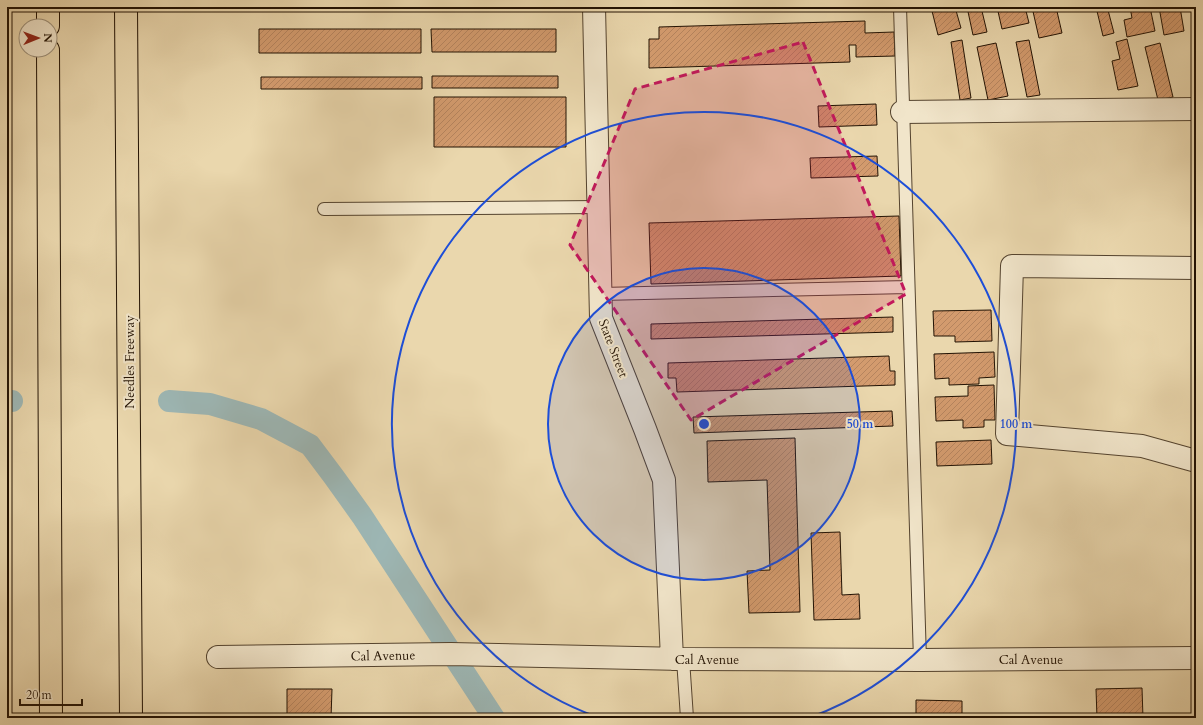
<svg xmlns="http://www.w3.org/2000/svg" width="1203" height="725" font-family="Cardo,serif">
  <defs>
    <pattern id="building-hatch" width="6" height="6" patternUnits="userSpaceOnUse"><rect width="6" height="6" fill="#d39b6e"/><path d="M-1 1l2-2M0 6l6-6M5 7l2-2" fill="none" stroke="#b5845e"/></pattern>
  </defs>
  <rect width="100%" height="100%" fill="#ead7ad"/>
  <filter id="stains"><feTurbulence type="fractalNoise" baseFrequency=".005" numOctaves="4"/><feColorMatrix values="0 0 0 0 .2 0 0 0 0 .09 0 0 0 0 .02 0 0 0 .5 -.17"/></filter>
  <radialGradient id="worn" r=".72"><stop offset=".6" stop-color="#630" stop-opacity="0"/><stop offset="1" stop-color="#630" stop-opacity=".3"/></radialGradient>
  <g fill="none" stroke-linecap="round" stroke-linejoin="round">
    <path stroke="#9db7b5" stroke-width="22" d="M7,401H12
      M169,401L210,404L261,419L310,445L334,477L362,516L494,718"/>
  </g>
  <path fill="url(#building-hatch)" stroke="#221203" d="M931,7H955L961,28L938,35Z
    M967,7H981L987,32L973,35Z
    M997,7H1025L1029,23L1002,29Z
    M1032,7H1056L1062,33L1039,38Z
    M1096,7H1118L1108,10L1114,33L1103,36Z
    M1130,7H1150L1155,31L1127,37L1124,20L1132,18Z
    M1159,7H1180L1184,31L1164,35Z
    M865,21V33L894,32L895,56L856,57V45H849L850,62L649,68V39H659V27Z
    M259,29H421V53H259Z
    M431,29H556V52H432Z
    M1127,39L1138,86L1118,90L1112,61L1120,59L1116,42Z
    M962,40L971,98L960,100L951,42Z
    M1029,40L1040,95L1027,97L1016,42Z
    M996,43L1008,96L988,100L977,47Z
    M1160,43L1173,97L1158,100L1145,47Z
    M432,76H558V88H432Z
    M261,77H422V89H261Z
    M434,97H566V147H434Z
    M876,104L877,125L819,127L818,106Z
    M877,156L878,176L811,178L810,158Z
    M899,216L901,276L651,284L649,223Z
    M991,310L992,341L955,342V336H934L933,311Z
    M893,317V332L651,339V324Z
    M994,352L995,377L979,378V384L949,385V378L935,379L934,354Z
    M889,356L890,371H895V385L677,392L676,378H668V363Z
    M994,385L995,420H984V427L963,428V420L936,421L935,397L968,396V386Z
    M892,411L893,426L694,433L693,417Z
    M795,438L800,612L749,613L747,571L770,570L767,480L708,482L707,441Z
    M991,440L992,464L937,466L936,442Z
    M840,532L842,595L859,594L860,619L814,620L811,533Z
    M1142,688L1143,718H1097L1096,689Z
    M287,689H332L331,718H287Z
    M916,700L962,701V718H916Z"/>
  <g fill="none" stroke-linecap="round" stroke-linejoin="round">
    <defs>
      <path id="service" d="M900,7L920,660
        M324,209L599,207
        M601,294L908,287
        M683,659L687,718"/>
      <path id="minor" d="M594,7L601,318L645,429L664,480L672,659
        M902,112L1196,109
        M1196,268L1012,266L1007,434L1142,446L1196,461
        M218,657L451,654L683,659L920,660L1196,658"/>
      <path id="motorway" d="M48,7V26
        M126,7L131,718
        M48,50L51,718"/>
    </defs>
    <use href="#service" stroke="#54432e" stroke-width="14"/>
    <use href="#minor" stroke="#54432e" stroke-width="24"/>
    <use href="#motorway" stroke="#221203" stroke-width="24"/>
    <use href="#service" stroke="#f1e5ca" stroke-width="12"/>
    <use href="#minor" stroke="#f1e5ca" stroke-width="22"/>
    <use href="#motorway" stroke="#ead7ad" stroke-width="22"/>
  </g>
  <path fill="#c2185b" fill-opacity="0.2" stroke="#c2185b" stroke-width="3" stroke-dasharray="8 5" stroke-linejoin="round" d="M803,42L906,294L691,420L570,245L635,89Z"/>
  <circle cx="704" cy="424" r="156" fill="#1d4ed8" fill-opacity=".12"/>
  <g fill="none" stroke="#1d4ed8" stroke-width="2">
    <circle cx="704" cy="424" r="156"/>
    <path d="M597 717A312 312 0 1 1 811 717"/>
  </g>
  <g text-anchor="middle" stroke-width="4" stroke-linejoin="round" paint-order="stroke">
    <g font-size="13" fill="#221203" stroke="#f1e5ca">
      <text transform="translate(614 348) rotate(69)" y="5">State Street</text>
      <text transform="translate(129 362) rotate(-90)" y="5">Needles Freeway</text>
      <text transform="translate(383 655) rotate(-1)" y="5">Cal Avenue</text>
      <text x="707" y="664">Cal Avenue</text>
      <text x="1031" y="664">Cal Avenue</text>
    </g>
  </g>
  <circle cx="704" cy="424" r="6" fill="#1d4ed8" stroke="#f1e5ca" stroke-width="2"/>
  <g font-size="12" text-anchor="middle" font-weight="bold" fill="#1d4ed8" stroke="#f1e5ca" stroke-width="4" stroke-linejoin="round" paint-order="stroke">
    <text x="860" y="428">50 m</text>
    <text x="1016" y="428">100 m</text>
  </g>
  <rect width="1203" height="725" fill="none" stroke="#ead7ad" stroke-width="24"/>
  <rect x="8" y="8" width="1187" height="709" fill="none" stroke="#221203" stroke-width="2"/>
  <rect x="12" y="12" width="1179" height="701" fill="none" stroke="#221203"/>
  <g transform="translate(38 38) rotate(89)"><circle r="19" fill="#f1e5ca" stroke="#9e917a"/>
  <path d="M0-3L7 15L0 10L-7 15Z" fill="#8f2418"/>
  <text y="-6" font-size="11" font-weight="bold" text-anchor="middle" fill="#221203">N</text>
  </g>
  <path d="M20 699v6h62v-6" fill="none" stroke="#221203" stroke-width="2"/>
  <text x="26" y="699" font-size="12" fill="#221203" stroke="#f1e5ca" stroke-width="3" paint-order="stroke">20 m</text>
  <rect width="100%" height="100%" filter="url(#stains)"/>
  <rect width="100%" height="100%" fill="url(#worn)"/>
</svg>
